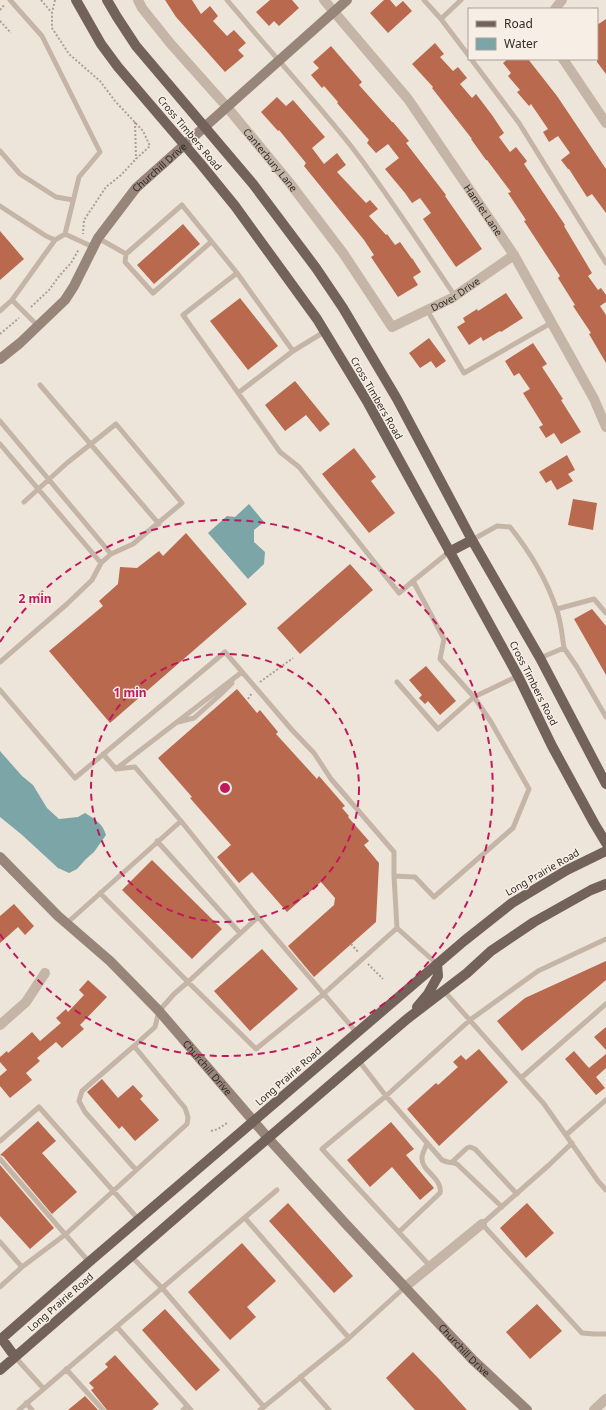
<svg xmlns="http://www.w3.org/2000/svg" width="606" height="1410" font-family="'Noto Sans',sans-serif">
  <rect width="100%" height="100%" fill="#eee5da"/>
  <path fill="#7ca5a8" d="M249,504L264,522L254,530V542L265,552L264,564L248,579L208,533L227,516L235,517Z
    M0,751L22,776L33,785L47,808L59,819L78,817L85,813C95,819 103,824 106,835L94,852L86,859L77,869L69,873L58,868L21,834L0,817Z"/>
  <path fill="#b9694d" d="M165,0H192L201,14L210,6L218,16L213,21L227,36L234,30L246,43L238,50L244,56L225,72L176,17Z
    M270,0H292L299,8L279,26L274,21L269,26L256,12Z
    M384,0H390L396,7L403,1L412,11L388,33L370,13Z
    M606,19V74L597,62V25Z
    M435,43L444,54L440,57L453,71L458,67L467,78L460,84L472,98L476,94L492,115L504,133L499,137L510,152L516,147L527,161L524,164L565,225L564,226L592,273L588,276L598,290L601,288L606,295V302L600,306L606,315V363L589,334L591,333L573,306L575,305L558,278L560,276L524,221L526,220L508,193L511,192L487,160H486L471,139H472L432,88L433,87L412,64Z
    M331,46L362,82L359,85L392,122H393L409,141L406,143L446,195L445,196L482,249L456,267L423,219L431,213L420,198L412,203L405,193L385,169L399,158L388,144L376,153L367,143L369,140L337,103L338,102L324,86L322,88L311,75L319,68L313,62Z
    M508,59H528L557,96L606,169V213L592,194L587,197L569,169H568L561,160L570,153L558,136L549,142L543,132L548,129L531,104L529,106L517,92L520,90L508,76L511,73L503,63Z
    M277,97L286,106L293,100L325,137L312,148L324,164L337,153L346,165L337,172L366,203L370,200L378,209L369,216L386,235L387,234L395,245L400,242L412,259V258L421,272L413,277L418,285L398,297L371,257L374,255L364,240L304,166L306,163L279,130L278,131L261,112Z
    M183,224L200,244L154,284L137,265Z
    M0,231L24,259L0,280Z
    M506,293L523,318L501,332L500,331L483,341L481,337L469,345L457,327L465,322L463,318L477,309L478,311Z
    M240,298L278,346L248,370L210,321Z
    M429,338L446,361L436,368L431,361L420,368L409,353Z
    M533,343L547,364L542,367L563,399L561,400L581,432L561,444L554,433L546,438L539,427L543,425L523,393L530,389L519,373L514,376L505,361Z
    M295,381L330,424L320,432L306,415L285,431L265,405Z
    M354,448L376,477L371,481L395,513L369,533L322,474Z
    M567,455L575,470L568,474L573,481L557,490L551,480L546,483L539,472Z
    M573,499L597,503L593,530L568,525Z
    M186,533L247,604L110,723L49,651L103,606L99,601L118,584L120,567L137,568L159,551L163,556Z
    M350,564L373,590L300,654L277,628Z
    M592,609L606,626V675L574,619Z
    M426,666L456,701L440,715L428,701L425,704L419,698L422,695L409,680Z
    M237,689L257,713L260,710L278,732L276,734L317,779L319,776L345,806L342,808L349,816L348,817L369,841L364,845L379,863L376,922L314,977L288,946L334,905L335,898L321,882L287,912L252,872L239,883L217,857L231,845L190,798L192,797L158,758Z
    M152,860L222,929L192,959L122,890Z
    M14,904L34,926L25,935L18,927L0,943V916Z
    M262,949L298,989L250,1031L214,991Z
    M606,961V980L522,1051L497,1021L525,998Z
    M88,980L107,997L80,1025L84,1029L62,1048L56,1042L37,1058L40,1061L26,1073L32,1080L10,1098L0,1086V1076L7,1070L0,1062V1057L7,1051L8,1053L32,1032L40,1041L61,1023L56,1018L66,1009L68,1012L84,995L79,990Z
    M606,1027V1050L594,1037Z
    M479,1049L508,1082L439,1146L407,1109L436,1083L438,1085L458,1067L453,1062L461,1055L466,1060Z
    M574,1051L589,1068L606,1054V1068L596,1077L605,1088L596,1095L565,1059Z
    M102,1079L118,1098L133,1085L143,1096L140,1099L159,1120L135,1141L122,1126L119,1129L87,1092Z
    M38,1121L56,1141L42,1153L77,1192L52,1214L3,1156L0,1155Z
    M391,1122L414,1149L406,1155L434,1188L420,1200L392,1167L370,1187L347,1160Z
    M0,1165L54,1228L30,1249L0,1216Z
    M288,1203L353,1276L334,1293L269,1221Z
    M527,1203L554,1233L526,1258L500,1228Z
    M242,1243L276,1281L247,1307L256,1317L230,1340L188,1292Z
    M537,1304L562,1331L530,1359L506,1332Z
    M165,1309L220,1370L196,1391L142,1330Z
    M413,1352L440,1380L467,1410H415L386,1378Z
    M115,1355L159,1404L152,1410H107L91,1390L94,1388L89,1383L108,1367L105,1364Z
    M85,1396L98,1410H68Z"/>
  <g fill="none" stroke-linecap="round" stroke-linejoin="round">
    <path stroke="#b09f91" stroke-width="2" stroke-dasharray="2 2" stroke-linecap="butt" d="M41,0L52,13
      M55,0L52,13V28L69,54L100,81L115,101L143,131L150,146L136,159L121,175L106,187L84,220L83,234
      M0,10L5,4
      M0,21L11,33
      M135,122L136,159
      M31,307L49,290L60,275L71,263L79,249
      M0,334L19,318
      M260,682L293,658
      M248,699L252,693
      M351,944L359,953
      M368,964L383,979
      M211,1131L218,1129L227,1123"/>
    <path stroke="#c5b5a7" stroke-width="5" d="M10,0L42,36L100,152L79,177L65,234
      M227,0C268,49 311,96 351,146C388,194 421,246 455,296
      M424,0L441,19L469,56
      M441,19L461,0
      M471,59L519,123L606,263
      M0,151L20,174L56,197L73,200
      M0,206L46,236L55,240L12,300L0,311
      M98,238L126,254L182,205L237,273L183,315L280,452L299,467L399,593L413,581
      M55,240L65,234L93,247
      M126,254L125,262L153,293L211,242
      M237,273L293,351L324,332
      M12,300L38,326
      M427,310L464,373L551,323
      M40,385L159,524
      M238,393L293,351
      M0,421L111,554
      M0,444L101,563
      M472,540L497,526L510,527C530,552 546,578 556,608C561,620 562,635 564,648L540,658
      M557,609L594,599L606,613
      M564,648L577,667L606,717
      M0,662L67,604L92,580L101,563L111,554L133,544L182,503L116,424L67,463L24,502
      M397,682L438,729L474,697L518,676
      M0,690L75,778L225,652L292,730L314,753L331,779L394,852V876
      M178,722L194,718L221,694L232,683
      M103,754L116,769L135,767L181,821
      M116,769L242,672
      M157,841L240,933
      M100,893L188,982L258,917
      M67,923L181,821L258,917L357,1033
      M397,928L437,964
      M444,991L544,1104L598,1181L606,1190
      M134,1046L82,1091L79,1101L85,1112L136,1170
      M359,1061L386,1096L470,1020L538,971L606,939
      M521,1078L606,1004
      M566,1135L606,1100
      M0,1141L39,1107L139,1220
      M572,1143L549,1165L482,1224L582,1333L594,1334H606
      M0,1159L89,1262
      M452,1162L467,1148L470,1147L475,1149L517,1194
      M245,1218L349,1338L405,1287
      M399,1232L440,1193C443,1178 421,1171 422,1158C422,1153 426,1147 427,1143
      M0,1242L22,1267L66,1234L187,1124L188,1117L185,1108L134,1046L155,1027L159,1011L174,994L188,982L256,1049L320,997L397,928L394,876L415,877L434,897L513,828L529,789L491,722L474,697L440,659L444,639L413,581L449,552
      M131,1256L163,1289L264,1407
      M430,1266L322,1149L386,1096L442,1160C447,1163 452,1162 457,1164L502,1207
      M0,1287L22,1267
      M117,1327L191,1410
      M15,1357L43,1388
      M66,1369L103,1410
      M300,1377L329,1410
      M26,1403L32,1410
      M19,1410L277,1190
      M183,1410L187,1406
      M260,1410L349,1338"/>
    <g stroke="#c5b5a7" stroke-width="10">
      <path id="s1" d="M138,0L142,8L170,43L227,107L289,182L343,253L392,327L452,298L514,255"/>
      <path id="s2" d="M324,0L408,99L514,255L594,399L606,427"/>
      <path d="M555,9L562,0"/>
      <path d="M563,59L606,123"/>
      <path d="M0,1025L26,1002L45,973"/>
      <path d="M405,1287L482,1224"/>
      <path d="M594,1410L606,1399"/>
    </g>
    <g stroke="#988579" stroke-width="10">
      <path id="s3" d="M0,359L20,343L65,300L74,286L98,238L136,188L347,0"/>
      <path id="s4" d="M0,857L58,916L110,961L159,1011L268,1138L344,1222L473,1360L527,1410"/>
    </g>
    <path stroke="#736259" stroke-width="10" d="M76,0L101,44L118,67L200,163L235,206L317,319L368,403L518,676L552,746L594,823L606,843
      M107,0L117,17L136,46L253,184L316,268L343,308L397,399L472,540L540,658L606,784
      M449,552L472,540
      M417,1007L428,994L438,976L437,964
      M2,1339L15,1357
      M0,1340L89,1262L464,941L512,903L567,870L606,851
      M0,1370L211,1187L407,1019L467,973L491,951L534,922L591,890L606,884"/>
  </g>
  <g fill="none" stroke="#c2185b" stroke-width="2" stroke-dasharray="7 5">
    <circle cx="225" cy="788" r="134"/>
    <path d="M0 642A268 268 0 1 1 0 934"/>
  </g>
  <g text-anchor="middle" stroke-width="3" stroke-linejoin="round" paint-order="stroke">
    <g font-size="10" fill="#322a27" stroke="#f7efe5">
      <text transform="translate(190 133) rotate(50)" y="4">Cross Timbers Road</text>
      <text dy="4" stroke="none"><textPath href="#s1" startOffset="208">Canterbury Lane</textPath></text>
      <text dy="4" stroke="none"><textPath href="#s3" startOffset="252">Churchill Drive</textPath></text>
      <text dy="4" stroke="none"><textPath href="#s2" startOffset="264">Hamlet Lane</textPath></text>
      <text dy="4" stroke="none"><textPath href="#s1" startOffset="486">Dover Drive</textPath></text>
      <text transform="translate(377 398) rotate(60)" y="4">Cross Timbers Road</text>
      <text transform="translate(534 683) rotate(63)" y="4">Cross Timbers Road</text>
      <text transform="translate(542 872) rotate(-30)" y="4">Long Prairie Road</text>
      <text dy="4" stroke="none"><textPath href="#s4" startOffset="296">Churchill Drive</textPath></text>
      <text transform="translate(288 1076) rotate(-41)" y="4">Long Prairie Road</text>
      <text transform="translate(60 1302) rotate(-41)" y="4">Long Prairie Road</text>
      <text dy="4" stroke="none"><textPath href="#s4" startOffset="678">Churchill Drive</textPath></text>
    </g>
  </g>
  <circle cx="225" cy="788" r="6" fill="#c2185b" stroke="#f7efe5" stroke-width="2"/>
  <g font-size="12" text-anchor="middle" font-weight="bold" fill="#c2185b" stroke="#f7efe5" stroke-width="3" stroke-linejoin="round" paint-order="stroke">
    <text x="35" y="603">2 min</text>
    <text x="130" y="697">1 min</text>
  </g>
  <rect x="468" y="8" width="130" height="52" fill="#f7efe5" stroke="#a8a099"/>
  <rect x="476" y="21" width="20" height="6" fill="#736259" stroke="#a8a099"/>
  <text x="504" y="28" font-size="12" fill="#322a27">Road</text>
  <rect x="476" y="38" width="20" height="12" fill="#7ca5a8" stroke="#a8a099"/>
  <text x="504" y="48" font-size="12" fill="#322a27">Water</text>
</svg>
